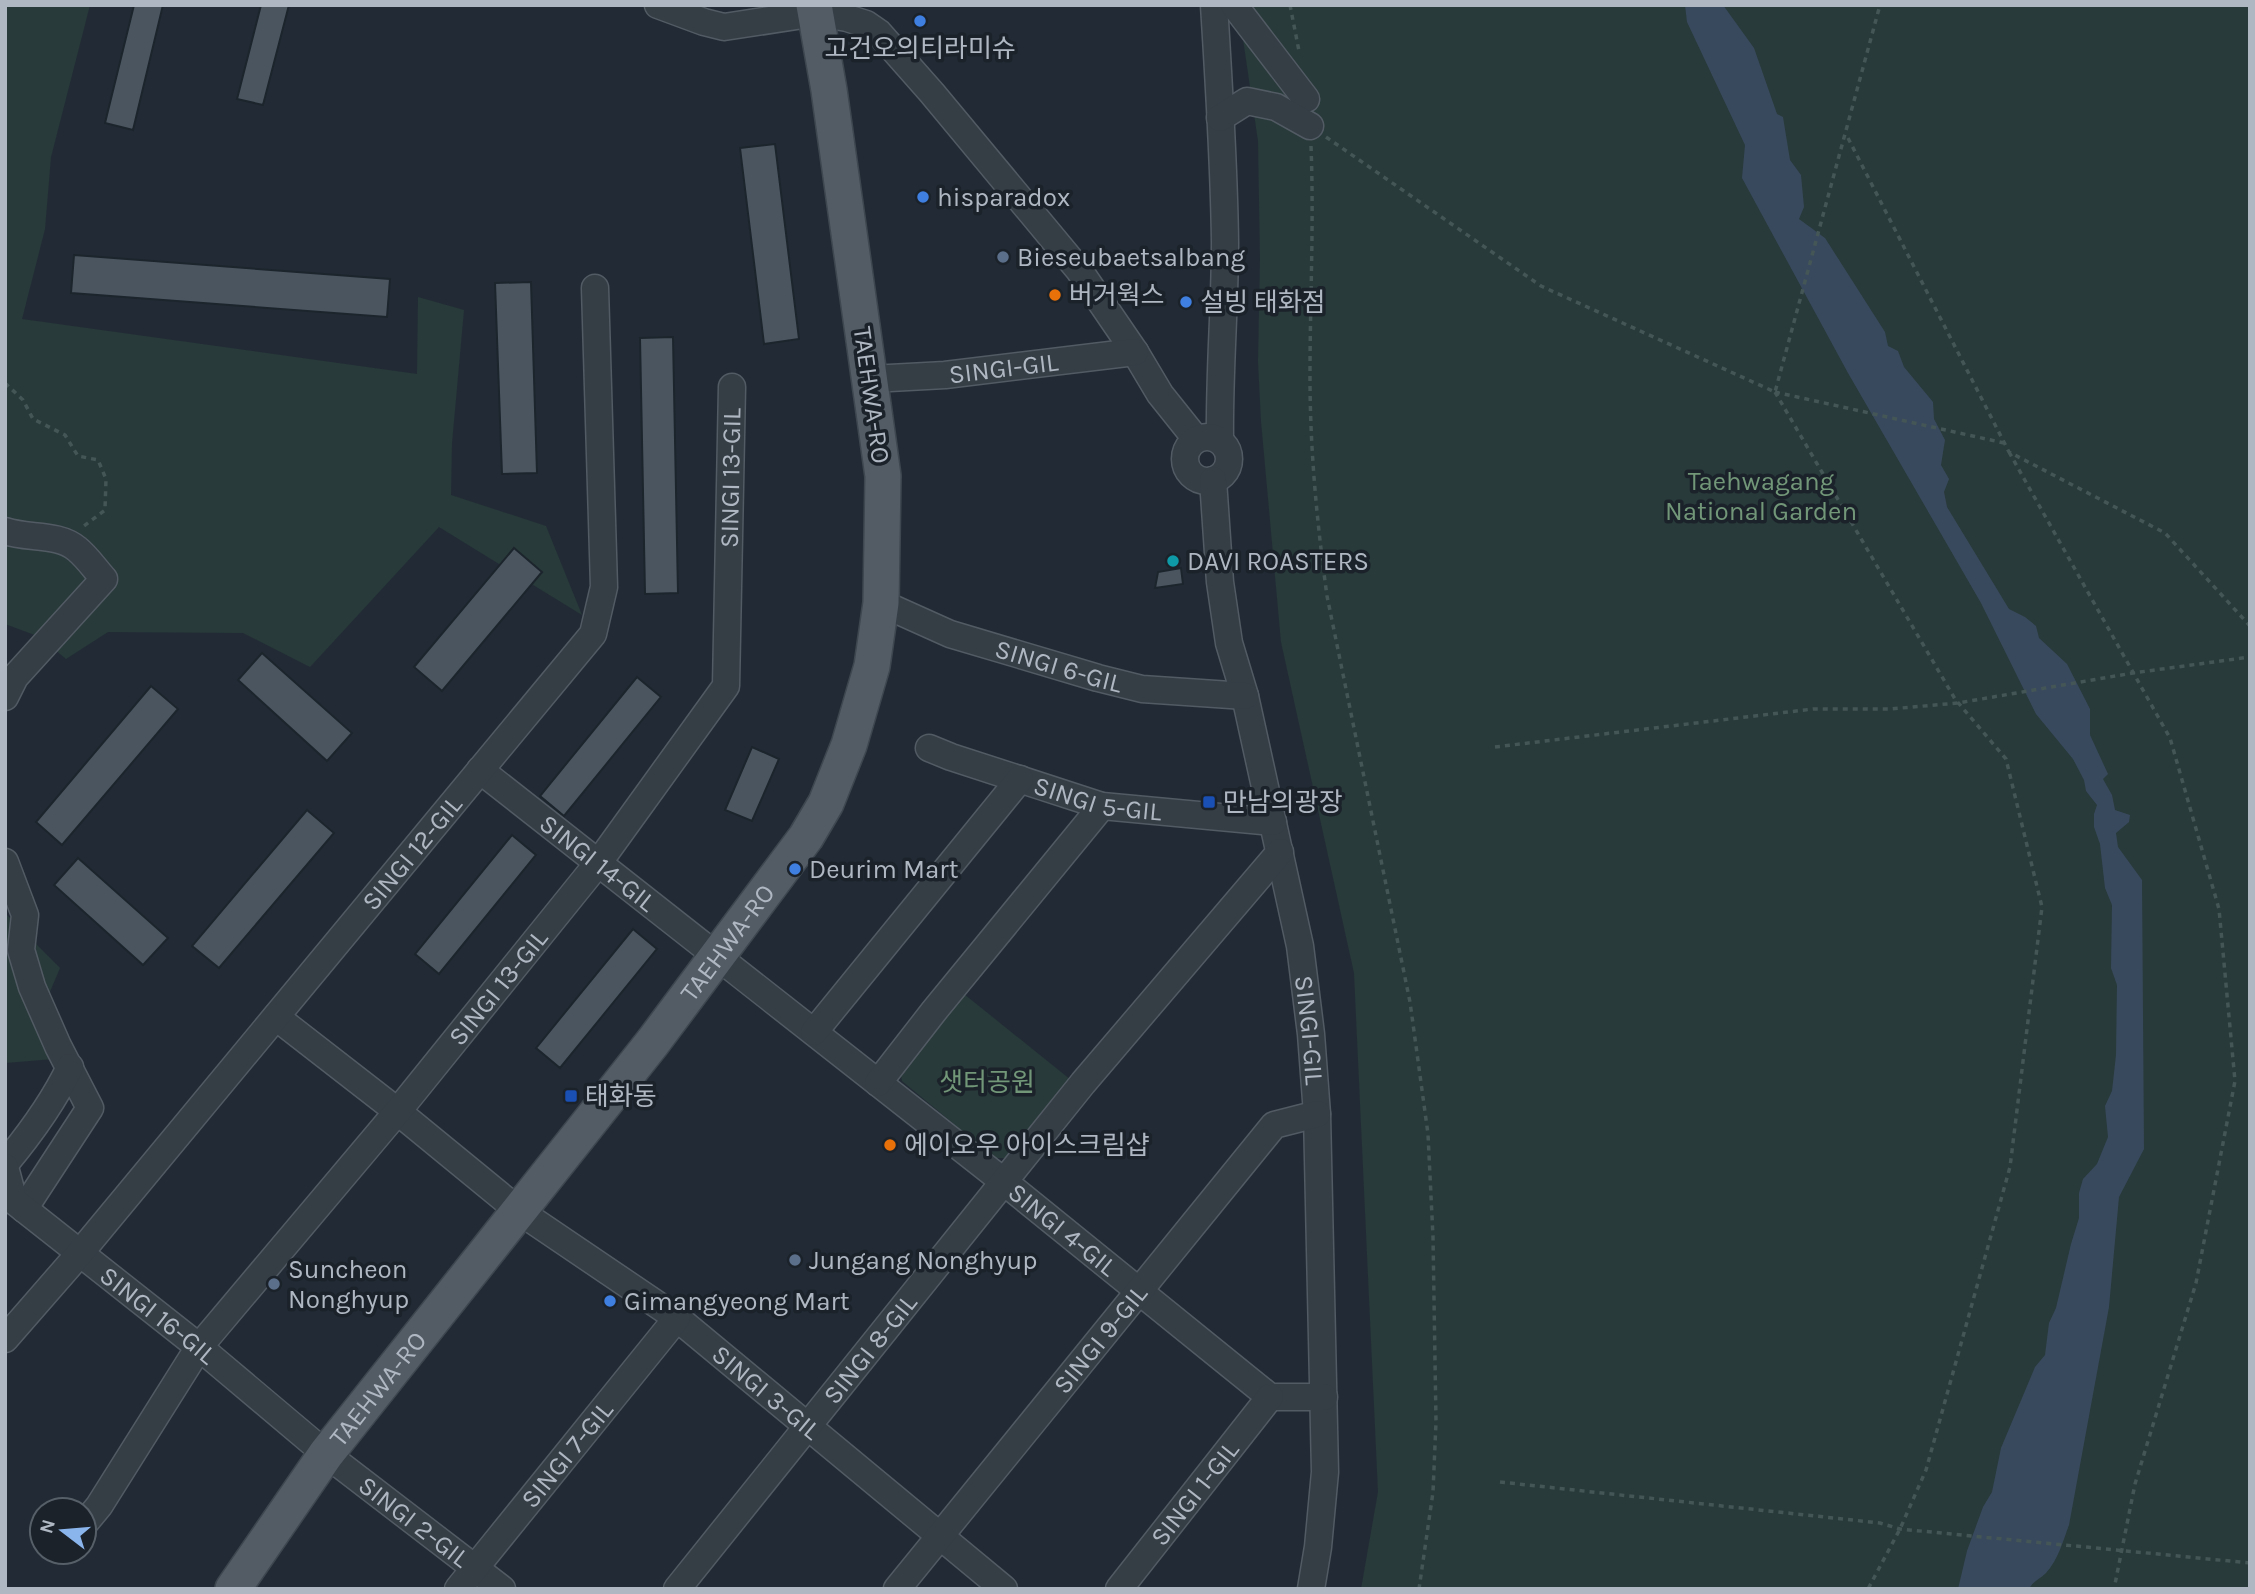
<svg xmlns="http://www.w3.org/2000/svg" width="2255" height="1594" font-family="Karla,'Noto Sans KR',sans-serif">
  <rect width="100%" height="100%" fill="#222b35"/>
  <path fill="#283a3a" d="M5,5H90L51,157L45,229L22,319L417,374L418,297L464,310L452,443L451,495L546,526L582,615L439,527L310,667L243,633L108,632L66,659L40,637L5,624Z
    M1238,5H2250V1589H1361L1378,1492L1354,973L1281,642L1261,421L1258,362L1260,259L1258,141Z
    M5,913L60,968L38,1020L79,1057L5,1063Z
    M959,990L1071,1080L1009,1158H995L902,1081L899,1066Z"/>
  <path fill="#39495d" d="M1685,5H1723L1754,48L1777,114L1783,117L1790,160L1801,175L1804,207L1799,219L1825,238L1885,332L1888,346L1898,351L1904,367L1933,402L1934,419L1945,440L1941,465L1949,479L1944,492L1947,507L2009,609L2025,617L2036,626L2039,638L2067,664L2090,709V735L2108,774L2103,779L2112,795L2115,810L2130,815L2129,822L2116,833L2118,847L2142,880L2144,1149L2119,1197L2109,1307L2069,1525C2063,1541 2058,1560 2046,1573C2040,1579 2033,1581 2029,1589H1958L1967,1551L1983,1507L1992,1492L2001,1448L2035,1367L2045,1355L2049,1323L2056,1308L2071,1244L2079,1218V1193L2083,1179L2097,1164L2108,1137L2105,1106L2112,1091L2116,1055L2117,985L2111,968L2112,905L2105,888L2100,844L2094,827V814L2097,805L2086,791L2084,780L2073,759L2036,714L1981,603L1848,373L1742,178L1745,145L1687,22Z"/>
  <path fill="#4a5560" stroke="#1c242c" stroke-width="2" d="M134,5H163L133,130L105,123Z
    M261,5H289L263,105L237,99Z
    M775,144L799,339L764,344L740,148Z
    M74,255L390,279L387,317L71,293Z
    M531,282L537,473L502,474L495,283Z
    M673,337L678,593L645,594L640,338Z
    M514,548L542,572L442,691L414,667Z
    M1181,568L1183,584L1155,588L1158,572Z
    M262,653L352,733L327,761L238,680Z
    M637,677L661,697L564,816L540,796Z
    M151,686L178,709L62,845L36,822Z
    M752,747L779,759L752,821L725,810Z
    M307,810L334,833L219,968L192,946Z
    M512,835L536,855L439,974L415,954Z
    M78,858L168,938L143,965L54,885Z
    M633,929L657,949L560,1068L536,1048Z"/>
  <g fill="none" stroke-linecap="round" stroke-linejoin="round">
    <defs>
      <g id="minor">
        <path d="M658,5L704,22L724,27L816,13L847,18L866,24L879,33L932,93L1079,270L1135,352L1160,394L1196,439"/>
        <path d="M1214,5C1219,84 1224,163 1225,242C1225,308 1219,374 1220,440"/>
        <path d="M1234,5L1306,99"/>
        <path d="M1220,118L1247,101L1276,107L1310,126"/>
        <path id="s1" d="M871,379L945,375L1135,352"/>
        <circle cx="1207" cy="459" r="22"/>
        <path id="s2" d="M1213,480L1220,582L1229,643L1245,696L1300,946L1311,1034L1317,1114L1325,1472L1318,1547L1311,1589"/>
        <path d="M5,531C28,539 58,533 77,549C87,557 95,569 104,579L15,677L5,697"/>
        <path id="s3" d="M881,603L950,634L1098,678L1142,689L1245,696"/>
        <path id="s4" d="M929,748L951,757L1102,806L1273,822"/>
        <path id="s5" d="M480,770L1003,1181L1270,1397H1324"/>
        <path d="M5,862L25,915L21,950L32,987L58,1046L90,1108L24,1209"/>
        <path id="s6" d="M276,1017L397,1111L519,1211L677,1318L1004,1589"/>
        <path d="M814,1032L1020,779"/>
        <path d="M878,1083L934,1011L1102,806"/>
        <path d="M5,1164C30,1134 53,1103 70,1067"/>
        <path id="s7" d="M5,1167L14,1201L199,1347L326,1454L502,1589"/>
        <path id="s8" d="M5,1339L80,1253L593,634L604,587L595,288"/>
        <path id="s9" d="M84,1524L99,1506L199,1347L402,1106L599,862L726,686L732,387"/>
        <path id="s10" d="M458,1589L677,1318"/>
        <path id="s11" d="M677,1589L1083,1083L1280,852"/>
        <path id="s12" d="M897,1589L1274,1125L1317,1114"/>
        <path id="s13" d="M1119,1589L1270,1397"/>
      </g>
      <g id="major">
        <path id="s14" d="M233,1589L326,1454L653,1042L806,837L826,803L849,745L872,666L881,603L883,476L829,90L814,5"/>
      </g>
    </defs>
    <use href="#minor" stroke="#525a63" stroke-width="29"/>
    <use href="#major" stroke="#3e464f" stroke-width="38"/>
    <path stroke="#455657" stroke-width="3.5" stroke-dasharray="5 5" stroke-linecap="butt" d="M1290,5L1299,51
      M1326,137L1541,286L1775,392L1880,5
      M1848,138L2009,452L2165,533L2250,626
      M1311,146C1314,223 1310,300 1310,377C1310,450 1317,523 1327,596L1410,1002L1428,1134L1433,1237L1436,1422L1433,1492L1419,1589
      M5,383L23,400L33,419L65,435L78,456L98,460L106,479L105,510L84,526
      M1775,392L1955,699L2006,759L2042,907L2010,1167L1926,1470L1900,1529L1868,1589
      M1775,392L2004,443
      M2009,452L2170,738L2219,909L2235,1081L2196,1283L2135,1484L2114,1589
      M1495,747L1813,709H1890L1958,703L2133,673L2250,657
      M1500,1482L1880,1523L1900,1529L2250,1563"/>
    <use href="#minor" stroke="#353d45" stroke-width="26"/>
    <use href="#major" stroke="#535c65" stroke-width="35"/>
  </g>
  <g fill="#3f7fe0" stroke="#1b222a" stroke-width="2.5">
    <circle cx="920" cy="21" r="7"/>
    <circle cx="923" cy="197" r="7"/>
    <circle cx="1186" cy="302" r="7"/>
    <circle cx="795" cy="869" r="7"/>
    <circle cx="610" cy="1301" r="7"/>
  </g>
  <g fill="#5c6f8a" stroke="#1b222a" stroke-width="2.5">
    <circle cx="1003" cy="257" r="7"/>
    <circle cx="795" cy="1260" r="7"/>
    <circle cx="274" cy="1284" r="7"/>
  </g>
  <g fill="#e8710a" stroke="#1b222a" stroke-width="2.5">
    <circle cx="1055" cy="295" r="7"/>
    <circle cx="890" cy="1145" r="7"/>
  </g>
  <circle fill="#0f9aa8" stroke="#1b222a" stroke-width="2.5" cx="1173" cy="561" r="7"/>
  <g fill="#1a4fb4" stroke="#1b222a" stroke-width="2.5">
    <rect x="1202" y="795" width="14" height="14" rx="3.5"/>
    <rect x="564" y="1089" width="14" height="14" rx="3.5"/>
  </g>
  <g text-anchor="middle" stroke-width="7" stroke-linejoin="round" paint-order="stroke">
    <g font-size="26" fill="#afb7c2" stroke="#1b222a" text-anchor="start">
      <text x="920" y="57" text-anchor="middle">고건오의티라미슈</text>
      <text x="937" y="206">hisparadox</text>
      <text x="1017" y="266">Bieseubaetsalbang</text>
      <text x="1069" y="304">버거웍스</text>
      <text x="1200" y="311">설빙 태화점</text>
      <text x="1187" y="570">DAVI ROASTERS</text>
      <text x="1223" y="811">만남의광장</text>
      <text x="809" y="878">Deurim Mart</text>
      <text x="585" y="1105">태화동</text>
      <text x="904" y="1154">에이오우 아이스크림샵</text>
      <text x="809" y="1269">Jungang Nonghyup</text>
      <text x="288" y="1278">Suncheon<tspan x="288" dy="30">Nonghyup</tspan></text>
      <text x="624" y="1310">Gimangyeong Mart</text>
    </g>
    <g font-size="26" fill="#afb7c2" stroke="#1b222a">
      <text dy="9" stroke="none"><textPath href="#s1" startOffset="133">SINGI-GIL</textPath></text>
      <text transform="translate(872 395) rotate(82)" y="9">TAEHWA-RO</text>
      <text dy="9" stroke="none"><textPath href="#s9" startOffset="1265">SINGI 13-GIL</textPath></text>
      <text dy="9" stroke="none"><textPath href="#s3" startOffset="189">SINGI 6-GIL</textPath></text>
      <text dy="9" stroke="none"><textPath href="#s4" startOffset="177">SINGI 5-GIL</textPath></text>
      <text dy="9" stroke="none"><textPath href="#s8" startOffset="634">SINGI 12-GIL</textPath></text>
      <text dy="9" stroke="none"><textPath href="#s5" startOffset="150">SINGI 14-GIL</textPath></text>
      <text dy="9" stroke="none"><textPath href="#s14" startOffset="814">TAEHWA-RO</textPath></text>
      <text dy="9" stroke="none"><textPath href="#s9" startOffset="679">SINGI 13-GIL</textPath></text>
      <text dy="9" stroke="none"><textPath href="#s2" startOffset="560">SINGI-GIL</textPath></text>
      <text dy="9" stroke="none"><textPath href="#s5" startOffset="742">SINGI 4-GIL</textPath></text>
      <text dy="9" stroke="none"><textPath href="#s7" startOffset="219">SINGI 16-GIL</textPath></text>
      <text dy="9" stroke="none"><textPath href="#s12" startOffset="322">SINGI 9-GIL</textPath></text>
      <text dy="9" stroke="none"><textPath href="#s11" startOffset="308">SINGI 8-GIL</textPath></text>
      <text dy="9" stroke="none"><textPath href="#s14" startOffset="247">TAEHWA-RO</textPath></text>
      <text dy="9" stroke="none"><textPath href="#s6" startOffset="618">SINGI 3-GIL</textPath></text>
      <text dy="9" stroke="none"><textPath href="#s10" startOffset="173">SINGI 7-GIL</textPath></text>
      <text dy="9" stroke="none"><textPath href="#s13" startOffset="122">SINGI 1-GIL</textPath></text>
      <text dy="9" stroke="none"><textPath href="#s7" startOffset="548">SINGI 2-GIL</textPath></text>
    </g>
    <g font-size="26" fill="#719678" stroke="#1b222a">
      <text x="1761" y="490">Taehwagang<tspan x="1761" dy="30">National Garden</tspan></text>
      <text x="987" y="1091">샛터공원</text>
    </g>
  </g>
  <rect width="2255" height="1594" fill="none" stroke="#afb7c2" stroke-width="14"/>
  <g transform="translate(63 1531) rotate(286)"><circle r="33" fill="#1b222a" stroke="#565e67" stroke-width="2"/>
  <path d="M0-5L12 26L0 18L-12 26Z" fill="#8ab4ec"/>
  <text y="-10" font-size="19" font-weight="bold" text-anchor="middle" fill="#afb7c2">N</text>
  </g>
</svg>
